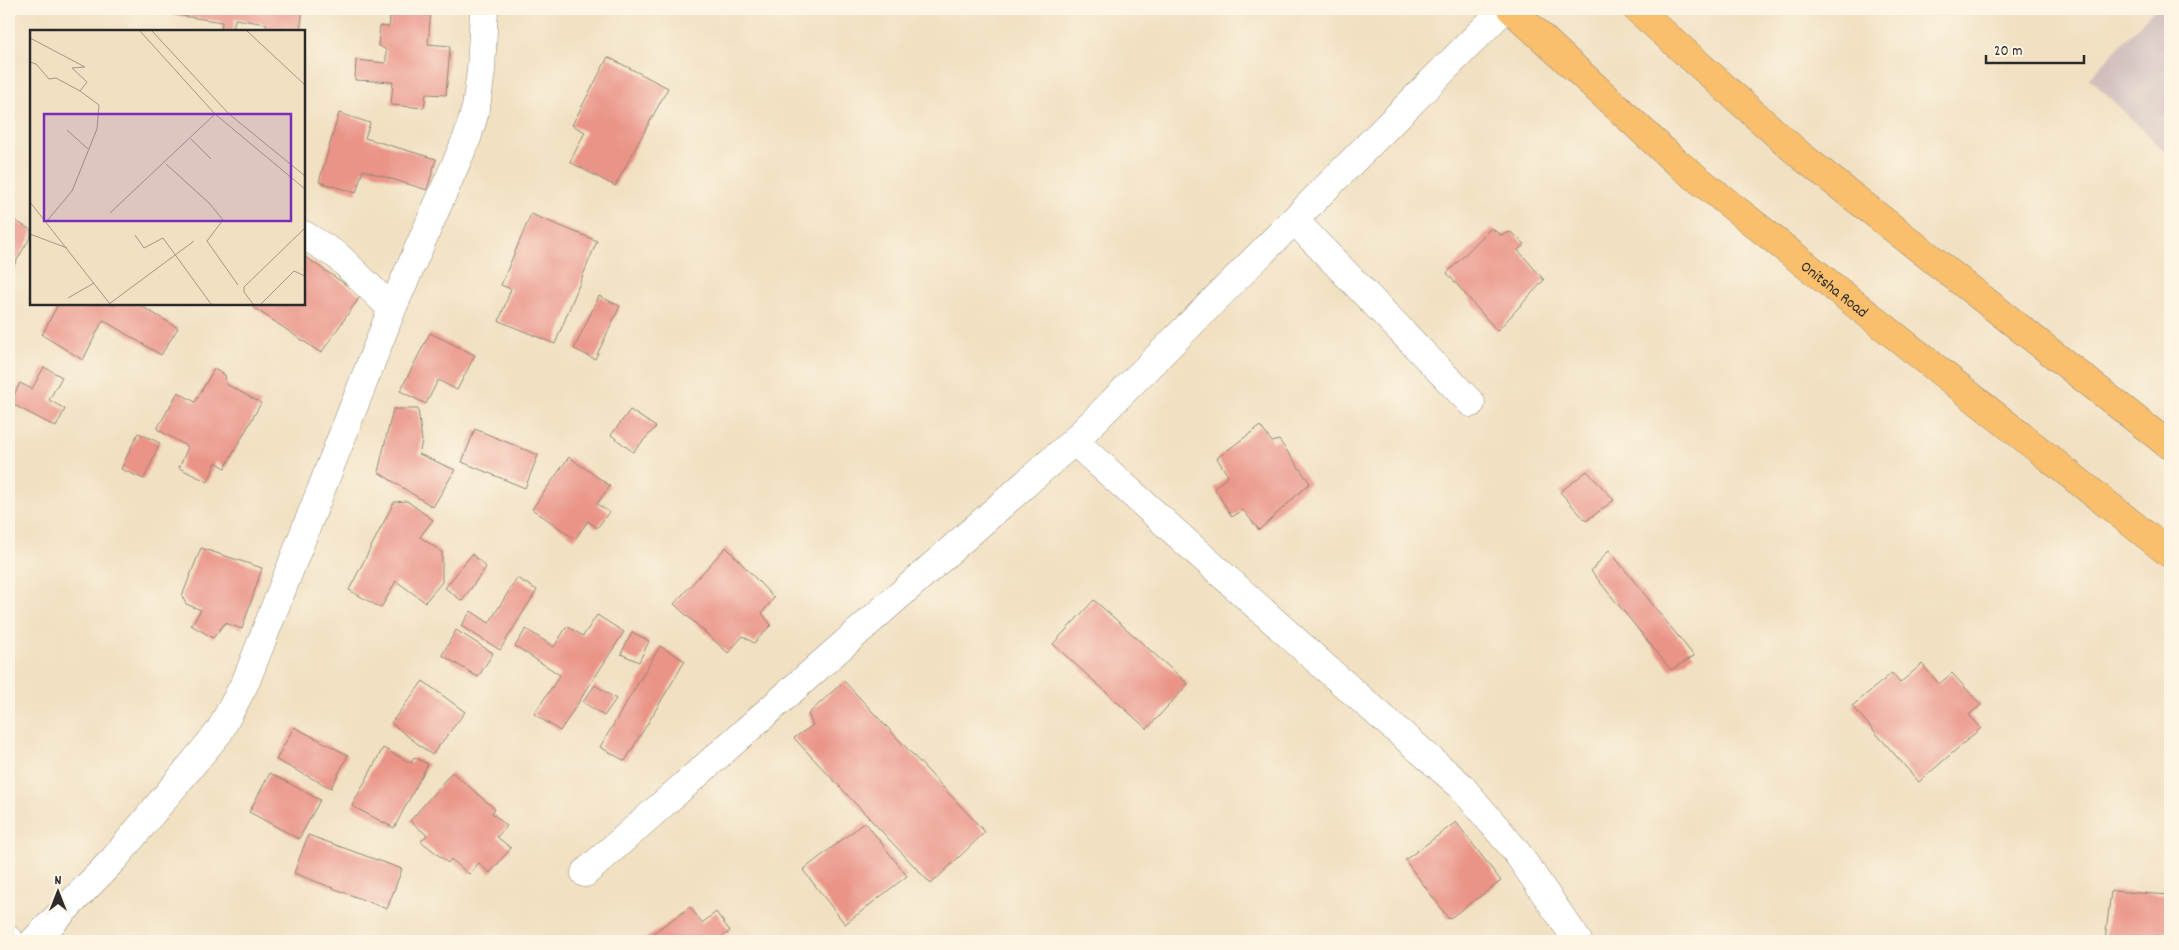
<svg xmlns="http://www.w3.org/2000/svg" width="2179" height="950" font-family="Dekko,sans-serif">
  <rect width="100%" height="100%" fill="#fcf5e5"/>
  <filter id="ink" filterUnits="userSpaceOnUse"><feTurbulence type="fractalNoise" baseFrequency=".02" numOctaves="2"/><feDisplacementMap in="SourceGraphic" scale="10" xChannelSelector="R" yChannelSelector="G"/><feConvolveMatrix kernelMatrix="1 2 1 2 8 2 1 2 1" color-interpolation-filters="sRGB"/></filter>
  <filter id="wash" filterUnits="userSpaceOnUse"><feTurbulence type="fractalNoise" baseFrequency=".0096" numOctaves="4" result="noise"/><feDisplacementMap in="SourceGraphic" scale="20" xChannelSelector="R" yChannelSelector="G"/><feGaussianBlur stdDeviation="1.12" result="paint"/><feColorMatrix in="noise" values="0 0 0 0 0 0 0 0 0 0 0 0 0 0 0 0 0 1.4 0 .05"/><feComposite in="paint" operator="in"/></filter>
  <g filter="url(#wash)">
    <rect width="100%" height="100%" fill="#f1e0c1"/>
    <path fill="#d1bfbd" d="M2155,9H2170V145L2165,151L2089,78Z"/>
    <g id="blocks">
      <path fill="#ea9488" d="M170,9H303L300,31H266L267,24L235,19L233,31H221L222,22L169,14Z
        M391,9H431L428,44L450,46L446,95L426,94L424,108L391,105L393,82L355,80L356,60L386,63V50L378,45L380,26L389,27Z
        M608,57L668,88L615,186L570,162L585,132L572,125Z
        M339,113L370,123L365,138L436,159L427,190L363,170L356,193L319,182Z
        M531,214L597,241L555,344L499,321L511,289L501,285Z
        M9,217L31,230V236L9,274Z
        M1491,228L1501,235L1511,232L1525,244L1518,250L1544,280L1497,331L1447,273Z
        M304,256L361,295L321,353L253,307L255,304H304Z
        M599,296L620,306L595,359L574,349Z
        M58,304H138L178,328L161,355L103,320L83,360L42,335Z
        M430,333L475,355L457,390L438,380L426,404L400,391Z
        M44,367L62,377L49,400L65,409L56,427L10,403L20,383L32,389Z
        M214,369L225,375L226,384L261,403L225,468L216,462L208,482L179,468L188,447L157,429L178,392L195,402Z
        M393,409H418L422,441L419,454L455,470L433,507L378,472Z
        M630,410L656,427L633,452L611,435Z
        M1260,426L1272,442L1279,440L1310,483L1259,530L1243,510L1232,517L1214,488L1228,476L1217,458Z
        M475,429L538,455L525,488L462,462Z
        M138,433L160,443L144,479L121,469Z
        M569,457L610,486L597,504L609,512L597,528L588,521L575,539L532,509Z
        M1587,471L1614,500L1586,521L1560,492Z
        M407,501L433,520L420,537L442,552V582L425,602L396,581L381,608L349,590L394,502Z
        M726,547L774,598L762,613L771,625L754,643L743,636L728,653L674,604Z
        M201,548L262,568L242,629L225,623L213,638L191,625L201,610L186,604L182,596Z
        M1609,550L1694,656L1671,670L1591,571Z
        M472,554L486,567L462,601L445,588Z
        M517,578L537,590L500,650L461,626L471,611L489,623Z
        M1094,600L1188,684L1147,729L1053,644Z
        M597,615L624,632L560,731L534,714L560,675L515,646L526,629L554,647L567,626L583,636Z
        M456,630L493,653L478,677L442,655Z
        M632,632L649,641L639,662L621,654Z
        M660,646L685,661L625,761L600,747Z
        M1922,664L1939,684L1952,673L1981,705L1969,715L1981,728L1919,782L1852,706L1892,673L1900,683Z
        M423,681L465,712L432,755L391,723Z
        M844,681L985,832L931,884L794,738L813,725L808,714Z
        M595,685L616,699L604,716L583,702Z
        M294,727L348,755L331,788L276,760Z
        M383,748L411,763L414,757L428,764L394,828L352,806Z
        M452,772L495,809L492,813L507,826L497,837L511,848L490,873L479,863L469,874L451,859L448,863L421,841L427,835L410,821Z
        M270,773L320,800L299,839L249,812Z
        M865,822L907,876L845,924L803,870Z
        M1456,822L1501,881L1449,919L1405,860Z
        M308,835L402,869L387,909L294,873Z
        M2111,891L2170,895V941H2105Z
        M690,907L702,923L716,912L730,931L716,941H642Z"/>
    </g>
  </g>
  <g filter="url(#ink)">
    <use href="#blocks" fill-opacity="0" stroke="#8e8676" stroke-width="1"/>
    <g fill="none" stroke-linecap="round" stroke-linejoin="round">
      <defs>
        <path id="minor" d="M1294,220L1471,403
          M304,235L338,256L392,309
          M1074,441L1328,670L1460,785L1515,850L1578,941
          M585,873L1074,441L1504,9
          M9,940L10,941
          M34,941L114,859L219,732L246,681L392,309L467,138L476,108L481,71L484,9"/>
        <g id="major">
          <path id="s1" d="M1511,9L1675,161L2170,554"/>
          <path d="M1637,9L1800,155L2170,446"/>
        </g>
      </defs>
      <use href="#minor" stroke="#8e8676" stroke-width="29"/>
      <use href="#major" stroke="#8e8676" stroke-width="29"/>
      <use href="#minor" stroke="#fff" stroke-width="28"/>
      <use href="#major" stroke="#f9bf6d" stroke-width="28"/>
    </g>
  </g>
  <g text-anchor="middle" stroke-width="4" stroke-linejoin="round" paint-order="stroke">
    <g font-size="16" fill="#2b2b2b" stroke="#fcf5e5">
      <text dy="6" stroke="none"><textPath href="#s1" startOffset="428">Onitsha Road</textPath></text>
    </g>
  </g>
  <g transform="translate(30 30)">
    <rect width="275" height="275" fill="#f1e0c1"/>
    <path fill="none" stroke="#a29885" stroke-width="1" d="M110,1L185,84L275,159M122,1L199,84L275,146M217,1L275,55M0,8L55,37L42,38L57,52L50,61L69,75L67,99L42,161L16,192M0,32L6,34L19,49L26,48L50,61M37,100L58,119M161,109L181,129M136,134L179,173L193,190L177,211L208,255M0,172L80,274M80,183L185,84M0,204L37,218M105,205L114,218L133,208L181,274M38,268L64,253M79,274L164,211M223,274L214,262V257L275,198M231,274L264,241L275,246"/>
    <path fill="#7b2cbf" fill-opacity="0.15" stroke="#7b2cbf" stroke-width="2.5" d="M14,84H261V191H14Z"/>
    <rect width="275" height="275" fill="none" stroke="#2b2b2b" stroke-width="2.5"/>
  </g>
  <rect width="2179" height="950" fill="none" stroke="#fcf5e5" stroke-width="30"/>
  <g transform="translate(58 892)" stroke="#fcf5e5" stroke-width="4" paint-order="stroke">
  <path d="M0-4L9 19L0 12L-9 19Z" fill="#2b2b2b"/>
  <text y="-8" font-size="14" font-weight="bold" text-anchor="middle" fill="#2b2b2b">N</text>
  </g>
  <path d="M1986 55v8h98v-8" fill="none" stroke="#2b2b2b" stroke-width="2.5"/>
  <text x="1994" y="55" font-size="15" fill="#2b2b2b" stroke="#fcf5e5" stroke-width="4" paint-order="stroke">20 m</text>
</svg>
